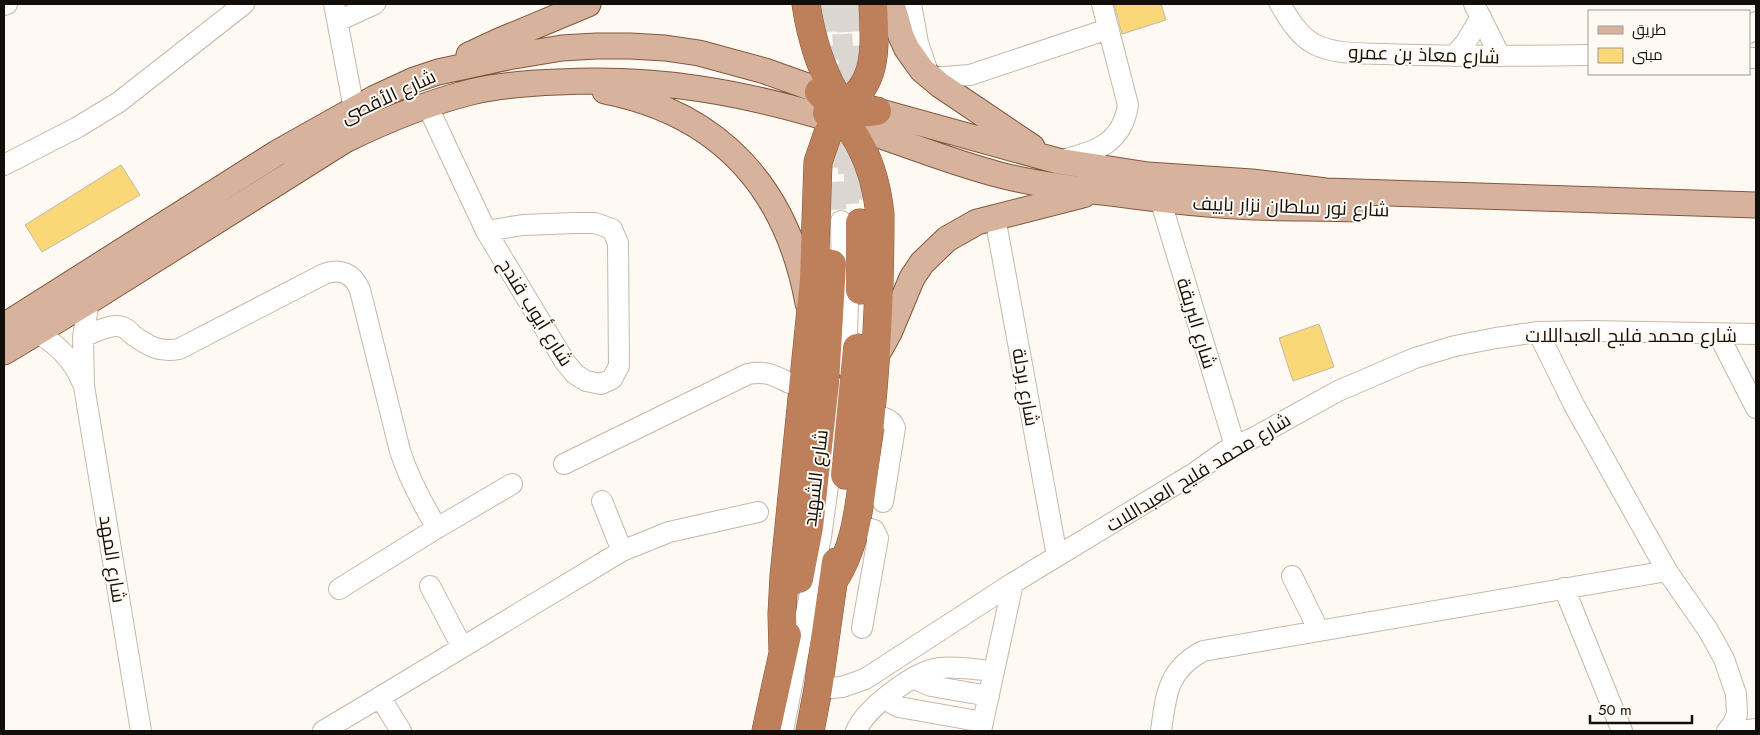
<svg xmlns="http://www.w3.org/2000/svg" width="1760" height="735" font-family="Jost,Cairo,sans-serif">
  <rect width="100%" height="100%" fill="#fff9f3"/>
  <path fill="#fad877" stroke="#c0baa8" d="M1114,4H1161L1166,20L1122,34Z
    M121,165L140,195L42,252L25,225Z
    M1319,324L1334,367L1293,381L1279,338Z"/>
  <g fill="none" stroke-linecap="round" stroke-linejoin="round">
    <path stroke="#dbd6d0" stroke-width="20" stroke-dasharray="20 10" stroke-linecap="butt" d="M841,4L850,222"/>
    <path stroke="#dbd6d0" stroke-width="28" stroke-dasharray="28 14" stroke-linecap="butt" d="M823,4L825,60
      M850,4L860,223
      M829,140L833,220"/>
    <defs>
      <path id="minor" d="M334,4L354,109
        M911,4L918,43L930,78L970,75L1108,29
        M1280,4C1289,19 1298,35 1314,44C1336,55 1362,53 1386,54C1453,57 1521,56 1589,55
        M1474,4L1500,56
        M4,5L7,4
        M338,21L375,4
        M1749,33L1756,22
        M1454,56L1466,42L1481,17
        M1749,58H1756
        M427,105L486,231L565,362L575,374L586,381L601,384L612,379L619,366L618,243L612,229L595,223H575L523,225L486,231
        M1062,160C1095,152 1122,144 1128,105L1102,4
        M4,165L78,127L119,102L244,4
        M1160,199L1235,446
        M995,217L1057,556
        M841,221L842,281
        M89,301L83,337L84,386L141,731
        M36,332C57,344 73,359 82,382
        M1538,332L1574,405L1667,571L1708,630L1724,659L1736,694L1737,714L1733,724L1727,731
        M1718,334L1756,408
        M83,337C93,333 105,326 116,326C124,326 128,330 133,335C148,346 160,353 179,349L324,274C340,268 353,273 360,290L400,451C409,479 422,503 437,528
        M846,367L849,271
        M871,416C881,417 891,417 895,428L883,502
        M564,464L748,374C758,372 767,372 777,377C786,381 792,386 804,385
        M602,501L622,551
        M857,525L874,530L878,538L862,628
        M1292,576L1319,631
        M430,586L462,647
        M1564,588L1622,731
        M339,589L437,528L512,484
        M913,678L931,686L989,696
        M818,689L842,687L865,679L1013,583L1196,472L1225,451L1255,437L1338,391L1415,358L1455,346L1496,338L1538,332L1589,331L1756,334
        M380,697L622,551L669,532L758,512
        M884,699L899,707L983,722
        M323,731L380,697L401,731
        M783,731L821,537L829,478L837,388
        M856,731C866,708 914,671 940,668C957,666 977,670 994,671
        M981,731L1013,583
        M1161,731C1166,695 1167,670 1203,651L1667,571
        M1741,731L1756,729"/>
      <path id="major" d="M892,4L901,36L907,49L922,70L940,85L1032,147
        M469,55L499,41L588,4
        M605,91C721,114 787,189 808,303
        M4,326L277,153L375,98L414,80L438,72L508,57L562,48L596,46H630L665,48L699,53L765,71L877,111L1058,161L1148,175L1252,182L1326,191L1756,205
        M4,352L89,301L345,140C386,120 427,103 471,92C500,85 530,83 559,82C659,77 742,92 837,121C892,138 945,161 1000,175C1039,185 1079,190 1119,194C1163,200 1209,205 1254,207C1288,208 1323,208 1358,209
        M875,358L889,333L912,278L922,263L947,239L977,222L1083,195"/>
      <path id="highway" d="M806,4C811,38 823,79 844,107
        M819,92C856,130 874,160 880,214C880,298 876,381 865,464C859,505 857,545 834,580
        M827,113C880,93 875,52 873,4
        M860,223V290
        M845,475L857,348
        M799,579L809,527L825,383L832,264
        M783,652L782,614L784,576L814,280L818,162L828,133L835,121L849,114L877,111
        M766,731L787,635
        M810,731L818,689L836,562"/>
    </defs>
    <use href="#minor" stroke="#c5b8a9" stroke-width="22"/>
    <use href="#major" stroke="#81583e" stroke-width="27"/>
    <use href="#highway" stroke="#81583e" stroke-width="29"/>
    <use href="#minor" stroke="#fff" stroke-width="20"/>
    <use href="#major" stroke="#d7b39d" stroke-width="25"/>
    <use href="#highway" stroke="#bd805b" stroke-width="28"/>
  </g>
  <g text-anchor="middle" stroke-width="4" stroke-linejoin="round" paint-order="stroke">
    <g font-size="19" fill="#120e09" stroke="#fff9f3">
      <text transform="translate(1424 54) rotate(2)" y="7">شارع معاذ بن عمرو</text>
      <text transform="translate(388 96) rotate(-25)" y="7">شارع الأقصى</text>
      <text transform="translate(1291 206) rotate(2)" y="7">شارع نور سلطان نزار باييف</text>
      <text transform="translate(536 312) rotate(58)" y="7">شارع أيوب قندح</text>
      <text transform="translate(1197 323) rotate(73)" y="7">شارع البريقة</text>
      <text x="1631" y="342">شارع محمد فليح العبداللات</text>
      <text transform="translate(1026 387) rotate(80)" y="7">شارع بردلة</text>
      <text transform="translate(1198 472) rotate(-31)" y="7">شارع محمد فليح العبداللات</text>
      <text transform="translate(815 478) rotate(-83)" y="7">شارع الشهيد</text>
      <text transform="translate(113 559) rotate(81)" y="7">شارع المهد</text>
    </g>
  </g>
  <rect width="1760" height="735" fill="none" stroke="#120e09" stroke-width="10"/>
  <rect x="1588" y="10" width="162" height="65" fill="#fff9f3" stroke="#a09b95"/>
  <rect x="1598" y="26" width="25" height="8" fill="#d7b39d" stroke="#a09b95"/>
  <text x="1632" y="35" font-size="15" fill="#120e09">طريق</text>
  <rect x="1598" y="48" width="25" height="15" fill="#fad877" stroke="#a09b95"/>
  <text x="1632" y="60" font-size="15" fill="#120e09">مبنى</text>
  <path d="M1590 715v8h102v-8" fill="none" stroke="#120e09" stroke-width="2.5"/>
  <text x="1598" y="715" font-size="15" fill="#120e09" stroke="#fff9f3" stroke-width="4" paint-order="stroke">50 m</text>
</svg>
